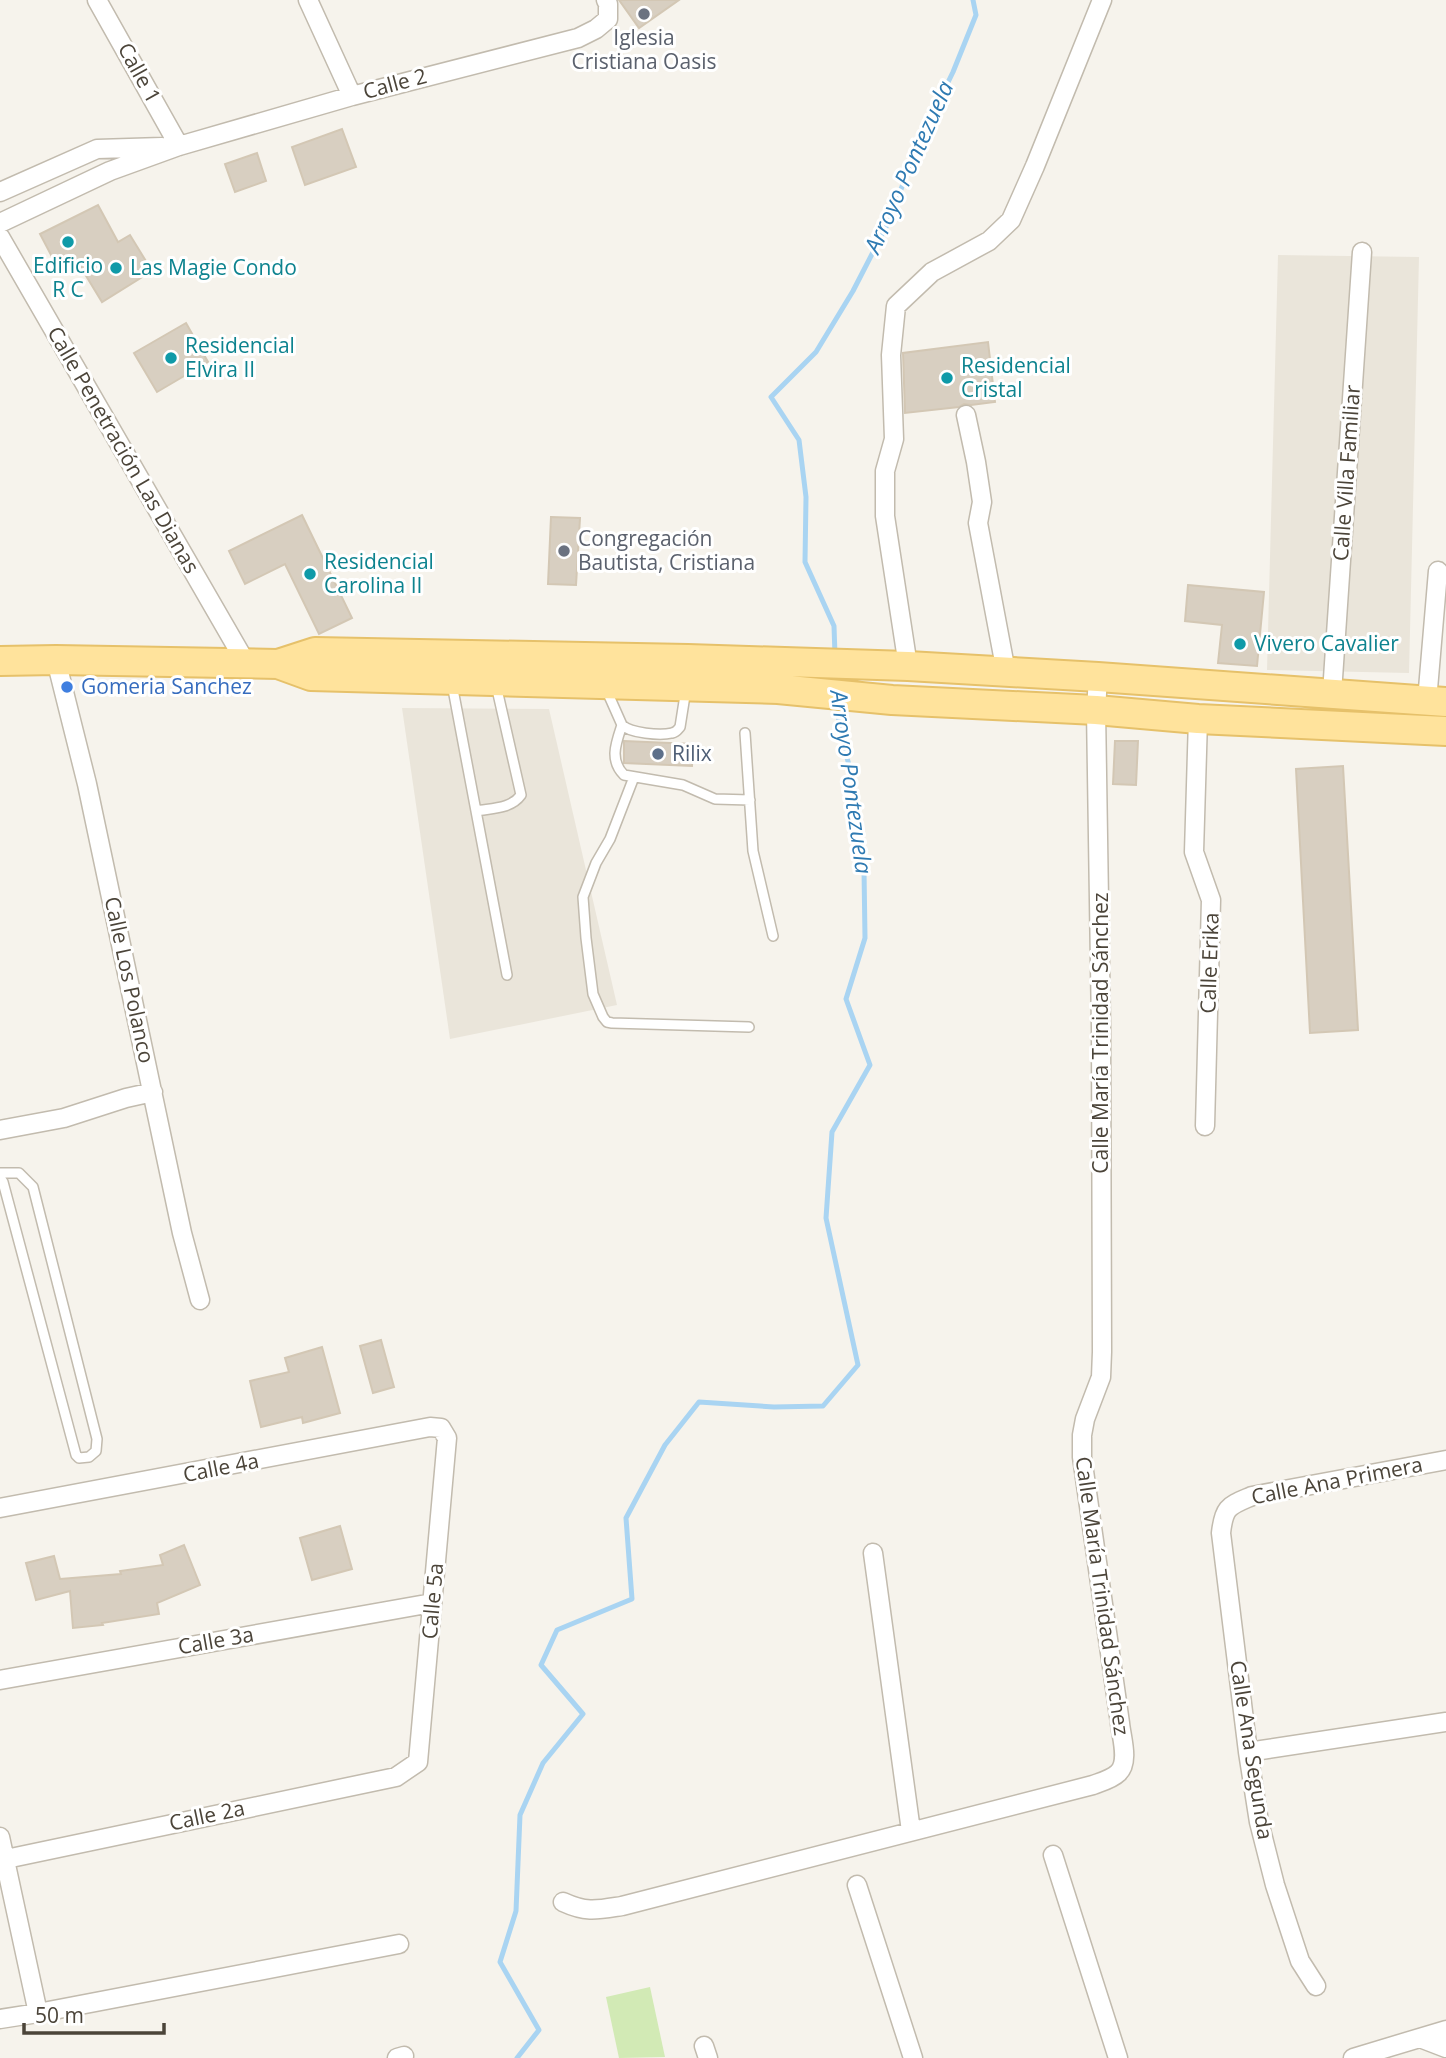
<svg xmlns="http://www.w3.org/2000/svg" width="1446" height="2058" font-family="'Open Sans',sans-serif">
  <rect width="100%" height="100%" fill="#f6f3ec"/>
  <path fill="#eae5da" d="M1278,255L1419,257L1409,673L1267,670Z
    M402,708L549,709L617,1005L450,1039Z"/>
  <path fill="#d2eab5" d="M650,1987L665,2057L619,2058L606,1997Z"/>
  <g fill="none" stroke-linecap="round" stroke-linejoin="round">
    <path stroke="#a9d4f2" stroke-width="5" d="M835,655L834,626L805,562L806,497L799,440L771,397L816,352L853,291L888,223L920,140L953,72L976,15L973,0
      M517,2058L539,2030L500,1962L516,1911L520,1815L543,1763L583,1714L541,1665L557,1630L632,1599L626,1518L665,1445L699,1402L774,1407L823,1406L858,1365L826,1218L832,1132L870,1065L846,999L865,938L864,870L854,785L839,726L838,703"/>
  </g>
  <path fill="#d8cfc1" stroke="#d3c7b4" stroke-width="2" d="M619,0H679L639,28Z
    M342,129L356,167L305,185L292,147Z
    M257,153L266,181L235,192L225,164Z
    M98,205L118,242L130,235L152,271L102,302L77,261L59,270L40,234Z
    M186,323L208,362L157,392L134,353Z
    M988,342L995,402L971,405L964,404L959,407L905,413L903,353Z
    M302,515L352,618L319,634L285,564L245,584L229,551Z
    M551,517L580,518L576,585L548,584Z
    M1188,585L1264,592L1257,666L1218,663L1222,625L1185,621Z
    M624,741L693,744L692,766L624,763Z
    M1115,741H1138L1136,785L1113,784Z
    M1343,766L1358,1030L1310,1033L1296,769Z
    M381,1340L394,1387L373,1393L360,1346Z
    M322,1347L340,1413L303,1423L302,1417L261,1427L250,1381L289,1372L285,1358Z
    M340,1526L352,1569L312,1580L300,1538Z
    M184,1545L200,1585L157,1603L159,1614L102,1623L103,1625L73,1628L70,1591L36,1600L26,1563L54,1556L60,1579L121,1574L120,1571L163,1565L160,1555Z"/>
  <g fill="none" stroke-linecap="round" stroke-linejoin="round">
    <defs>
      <path id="lane" d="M452,684L507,975
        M606,689L622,725C630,733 660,736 672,733C677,732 677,730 680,727L686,689
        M622,725C616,743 609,760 624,775L683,785L715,799L750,800
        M745,733L753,851L773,936
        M634,777L610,839L596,863L583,897L586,938L593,994L603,1017L607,1022L612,1023L749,1027
        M476,811C492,808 511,809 521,795L496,685
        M0,1173H19L33,1187L97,1439L96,1451L89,1457L79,1458L76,1455L3,1182L0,1178"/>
      <path id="street" d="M97,0L179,146
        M308,0L352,96
        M0,192L97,149L162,147
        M0,223L110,171L179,146L352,96L578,38L596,29L608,19V4L606,0
        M0,237L246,663
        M966,415L976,462L982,502L978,523L1006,672
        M56,660L87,784L182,1233L200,1300
        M908,666L885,516V471L894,439L891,355L896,306L932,272L989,241L1011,220L1035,166L1102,0
        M1332,693L1362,252
        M1427,701L1438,571
        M1198,719L1194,852L1211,900L1205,1126
        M0,1130L64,1118L126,1098L153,1092
        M0,1508L430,1427L441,1428L447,1438L418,1762L396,1777L6,1859
        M873,1553L911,1831
        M0,1680L432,1603
        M1248,1752L1446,1722
        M0,1837L38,2013
        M1053,1855L1118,2058
        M857,1885L913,2058
        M563,1902C587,1913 597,1910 622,1906L1093,1785C1101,1782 1112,1779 1118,1773C1130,1762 1121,1736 1120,1723L1082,1457V1435L1085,1419L1101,1377L1102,1352L1101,1028L1096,710L1098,677
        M1316,1986L1300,1961L1275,1885L1259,1822L1248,1752L1221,1533C1224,1506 1229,1506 1252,1496L1446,1460
        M0,2019L38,2013L399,1944
        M1420,2038L1446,2048
        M704,2046L708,2058
        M397,2058L404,2056
        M1353,2058L1446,2030"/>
      <path id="primary" d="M0,661L56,660L278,664L311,676L778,689L892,700L1096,710L1198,719L1446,731
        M278,664L315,652L688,659L908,666L1098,677L1446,702"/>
    </defs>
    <use href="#lane" stroke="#c2bbae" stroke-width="12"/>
    <use href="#street" stroke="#c2bbae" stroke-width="21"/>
    <use href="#primary" stroke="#e6c16a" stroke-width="32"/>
    <use href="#lane" stroke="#fff" stroke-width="9"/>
    <use href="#street" stroke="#fff" stroke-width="18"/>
    <use href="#primary" stroke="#ffe39c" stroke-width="28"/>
  </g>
  <g fill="#6b7280" stroke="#fff" stroke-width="2.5">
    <circle cx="644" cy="14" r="7"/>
    <circle cx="564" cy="551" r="7"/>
  </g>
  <g fill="#0f9aa8" stroke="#fff" stroke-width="2.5">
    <circle cx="68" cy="242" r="7"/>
    <circle cx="116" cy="268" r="7"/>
    <circle cx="171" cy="358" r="7"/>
    <circle cx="947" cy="378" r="7"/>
    <circle cx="310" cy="574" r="7"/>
    <circle cx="1240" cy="644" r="7"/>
  </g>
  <circle fill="#3f7fe0" stroke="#fff" stroke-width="2.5" cx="67" cy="687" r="7"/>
  <circle fill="#5c6f8a" stroke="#fff" stroke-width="2.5" cx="658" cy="754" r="7"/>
  <g text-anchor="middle" stroke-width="6" stroke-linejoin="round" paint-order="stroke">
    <g font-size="21" fill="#5b616d" stroke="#fff">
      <text x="644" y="45">Iglesia<tspan x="644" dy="24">Cristiana Oasis</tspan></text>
      <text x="578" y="546" text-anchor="start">Congregación<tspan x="578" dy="24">Bautista, Cristiana</tspan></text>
    </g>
    <g font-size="21" fill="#4b4439" stroke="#fff">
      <text transform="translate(139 73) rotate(61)" y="7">Calle 1</text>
      <text transform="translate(395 84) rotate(-15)" y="7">Calle 2</text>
      <text transform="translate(123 450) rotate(60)" y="7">Calle Penetración Las Dianas</text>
      <text transform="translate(1347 473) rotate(-86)" y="7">Calle Villa Familiar</text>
      <text transform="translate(1210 963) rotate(-88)" y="7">Calle Erika</text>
      <text transform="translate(129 980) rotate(78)" y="7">Calle Los Polanco</text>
      <text transform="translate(1101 1033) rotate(-90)" y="7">Calle María Trinidad Sánchez</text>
      <text transform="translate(221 1468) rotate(-11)" y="7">Calle 4a</text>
      <text transform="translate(1337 1481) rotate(-11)" y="7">Calle Ana Primera</text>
      <text transform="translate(1102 1596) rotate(82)" y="7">Calle María Trinidad Sánchez</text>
      <text transform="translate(433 1601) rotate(-85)" y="7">Calle 5a</text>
      <text transform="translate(216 1641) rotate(-10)" y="7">Calle 3a</text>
      <text transform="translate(1251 1750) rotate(81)" y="7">Calle Ana Segunda</text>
      <text transform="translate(207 1816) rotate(-12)" y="7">Calle 2a</text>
    </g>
    <g font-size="21" fill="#0d838f" stroke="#fff" text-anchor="start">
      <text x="68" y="273" text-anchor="middle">Edificio<tspan x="68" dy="24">R C</tspan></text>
      <text x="130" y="275">Las Magie Condo</text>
      <text x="185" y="353">Residencial<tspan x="185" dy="24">Elvira II</tspan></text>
      <text x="961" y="373">Residencial<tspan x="961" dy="24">Cristal</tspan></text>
      <text x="324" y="569">Residencial<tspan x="324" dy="24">Carolina II</tspan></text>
      <text x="1254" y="651">Vivero Cavalier</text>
    </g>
    <g font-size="21" fill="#366cbe" stroke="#fff" text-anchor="start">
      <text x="81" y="694">Gomeria Sanchez</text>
    </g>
    <g font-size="21" fill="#4e5e75" stroke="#fff" text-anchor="start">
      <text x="672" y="761">Rilix</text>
    </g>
    <g font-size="23" font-style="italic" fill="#2e7ab2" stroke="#fff">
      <text transform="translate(909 167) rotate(-66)" y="8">Arroyo Pontezuela</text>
      <text transform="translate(851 782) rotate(82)" y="8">Arroyo Pontezuela</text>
    </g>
  </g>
  <path d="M24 2023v10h140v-10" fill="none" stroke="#4b4439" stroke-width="3.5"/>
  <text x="35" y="2023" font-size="21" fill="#4b4439" stroke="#ffffff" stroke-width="5" paint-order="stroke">50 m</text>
</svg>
